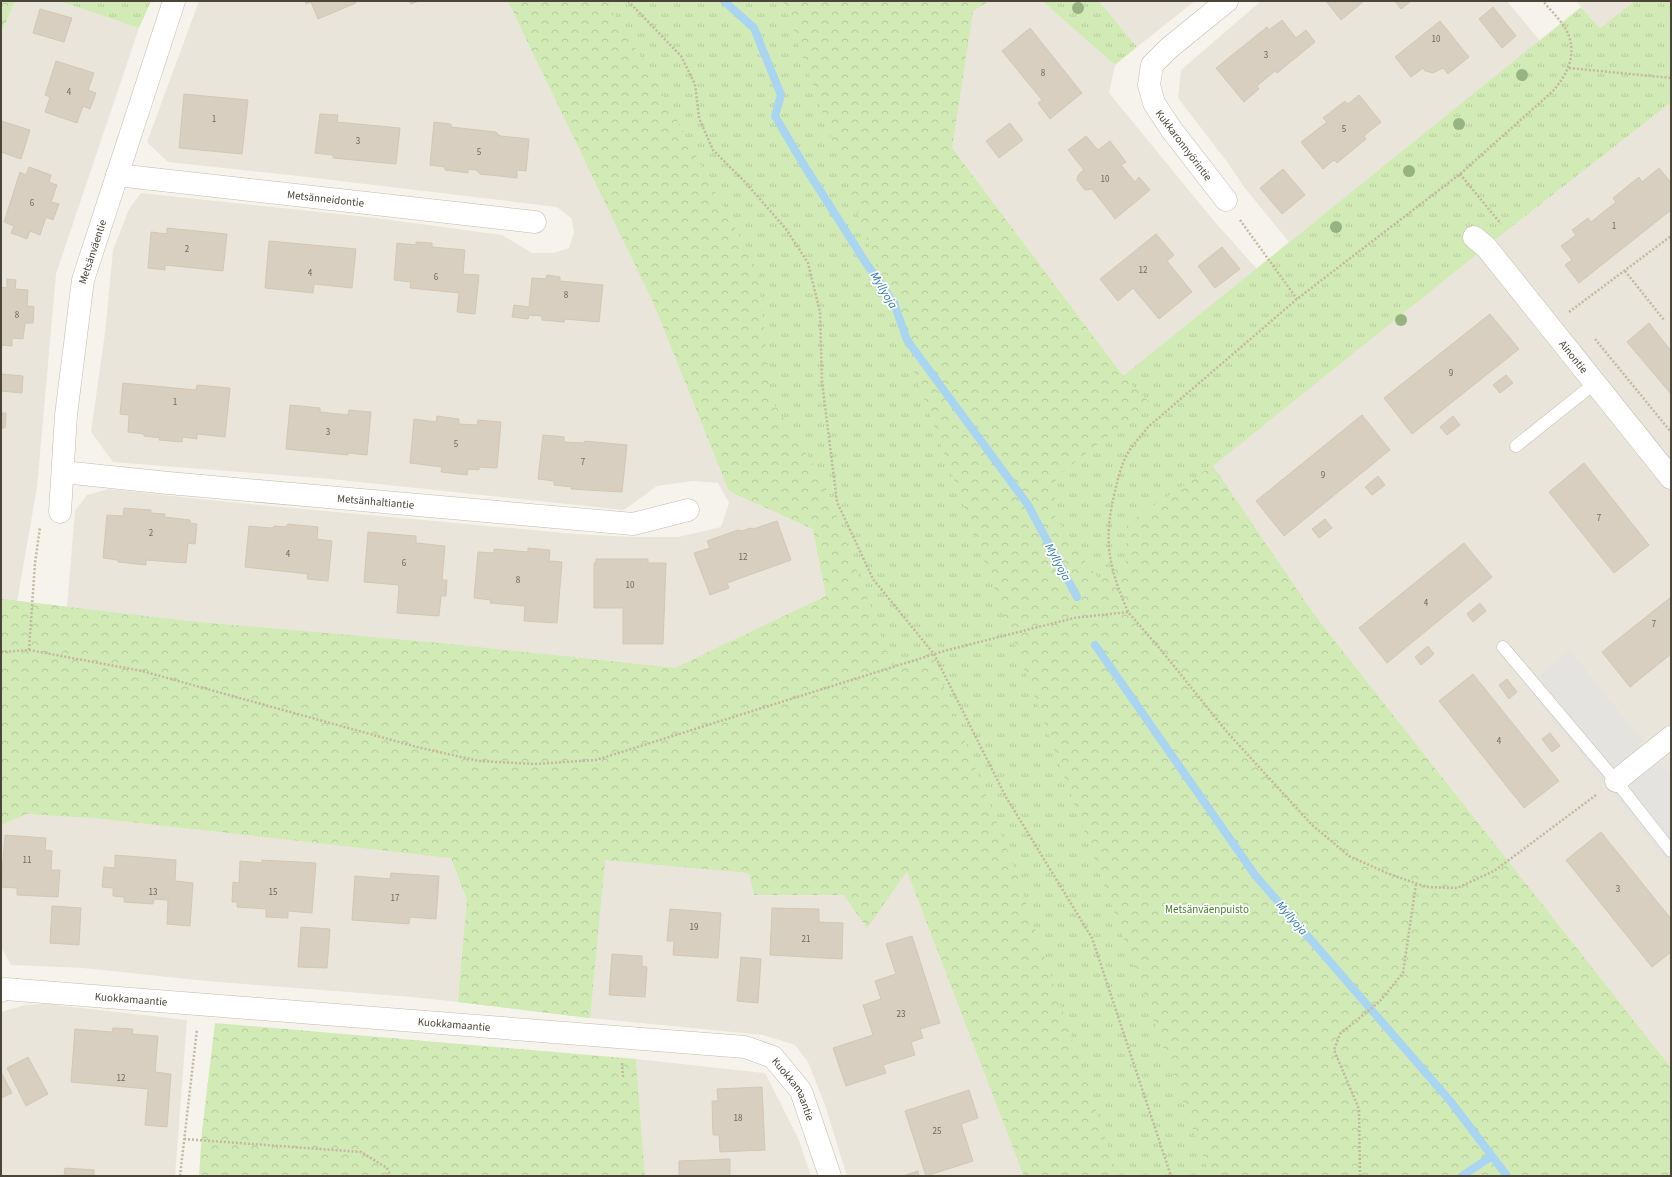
<svg xmlns="http://www.w3.org/2000/svg" width="1672" height="1177" font-family="'Source Sans 3',sans-serif">
  <defs>
    <pattern id="grass-tufts" width="24" height="20" patternUnits="userSpaceOnUse"><rect width="24" height="20" fill="#d2eab5"/><path d="M3 7l-1-3M5 7V3M7 7l1-3M15 17l-1-3M17 17v-4M19 17l1-3" fill="none" stroke="#b6ca9c"/></pattern>
    <pattern id="forest-crowns" width="20" height="18" patternUnits="userSpaceOnUse"><rect width="20" height="18" fill="#d2eab5"/><path d="M2 6a3 3 0 1 1 6 0M12 15a3 3 0 1 1 6 0" fill="none" stroke="#b6ca9c"/></pattern>
  </defs>
  <rect width="100%" height="100%" fill="#f6f3ec"/>
  <path fill="#eae5da" d="M15,1H59L139,28L56,274L37,487L17,602L1,599V34Z
    M199,1H508L653,302L729,491L813,529L826,596L675,668L440,643L187,621L67,607L75,511L87,495L109,489L228,502L576,534L633,537H678L721,527L729,503L718,483L693,481L657,486L624,510L331,479L113,462L91,432L105,333L113,250L129,209L141,193L376,218L502,235L532,253H553L569,248L574,233L572,219L557,207L290,175L168,162L147,142Z
    M989,1H1042L1115,65L1109,93L1214,221L1257,269L1123,376L952,148L973,11Z
    M1099,1H1195L1137,47Z
    M1261,1H1507L1540,41L1289,242L1244,187L1228,163L1178,98L1181,70Z
    M1576,1H1635L1600,28Z
    M1669,104L1671,106V1068L1315,616L1212,466L1486,247Z
    M26,814L95,818L451,858L467,901L458,1002L412,997L206,981L83,968L11,965L1,947V825Z
    M605,860L749,873L754,895H844L907,871L1024,1176H847L825,1105L808,1062L795,1045L763,1035L590,1018Z
    M46,1004L187,1020L175,1176H1V1012L25,1005Z
    M636,1059L765,1073L798,1138L811,1176H645Z"/>
  <path fill="url(#grass-tufts)" d="M59,1H151L139,28Z
    M508,1H989L973,11L952,148L1123,376L1581,7L1600,28L1635,1H1671V106L1669,104L1486,247L1213,466L1315,616L1671,1068V1176H1024L907,871L867,928L844,895H754L749,873L605,860L590,1018L458,1002L467,900L451,858L95,818L26,814L1,825V599L187,621L440,643L675,668L826,596L813,529L729,491L653,302Z
    M1042,1H1099L1137,47L1115,65Z"/>
  <path fill="url(#forest-crowns)" d="M1,1H15L1,34Z
    M508,1H606L654,78L758,271L771,399L823,480L893,667L934,654L942,682L1017,875L1118,1176H1024L907,871L867,928L844,895H754L749,873L605,860L590,1018L458,1002L467,900L451,858L95,818L26,814L1,825V599L187,621L440,643L675,668L826,596L813,529L729,491L653,302Z
    M783,1H989L973,11L952,148L1123,376L1150,403L1056,477L1054,514L1071,542L1098,578L1125,564C1130,548 1123,541 1127,524L1212,466L1315,616L1671,1068V1176H1210L1102,879L917,380Z
    M215,1023L636,1059L645,1176H199L202,1131Z"/>
  <path fill="#e5e3e0" d="M1569,649L1671,777V865L1527,688Z"/>
  <g fill="none" stroke-linecap="round" stroke-linejoin="round">
    <path stroke="#a9d4f2" stroke-width="8" d="M724,1L754,28L781,95L775,116L802,162L866,263L894,303L907,340L1028,505L1077,597
      M1095,645L1255,875L1451,1102L1507,1176
      M1462,1176L1492,1156"/>
  </g>
  <path fill="#d8cfc1" stroke="#d3c7b4" d="M305,1H355L356,3L318,19L311,2L306,4Z
    M409,1H419L411,4Z
    M1326,1H1364L1341,20Z
    M1395,1H1411L1401,9Z
    M1493,7L1516,36L1502,48L1479,19Z
    M40,9L72,18L64,42L33,33Z
    M1282,20L1296,38L1306,30L1315,42L1277,73L1275,71L1257,86L1259,89L1244,102L1216,68L1267,27L1269,30Z
    M1440,21L1469,57L1448,74L1443,68L1433,73L1425,71L1423,68L1411,77L1395,57Z
    M1030,28L1082,93L1050,119L1038,103L1042,100L1002,51Z
    M56,61L94,73L88,90L96,93L90,109L83,106L77,123L45,112L50,97L45,95Z
    M184,94L248,100L242,154L179,148Z
    M1359,95L1381,122L1364,136L1366,139L1337,163L1334,160L1323,169L1301,142L1327,122L1323,118L1345,101L1348,104Z
    M320,114L338,115L337,122L400,128L396,164L333,158V155L315,153Z
    M1,121L30,130L21,159L1,152Z
    M434,122L451,124V127L496,132L500,136L529,139L526,171L517,170V178L480,174L476,170L468,169V173L445,170V167L430,165Z
    M1010,123L1023,140L999,158L986,141Z
    M1086,136L1098,150L1110,141L1126,162L1121,165L1135,182L1139,177L1150,190L1115,219L1092,189L1085,190L1077,180L1078,175L1084,170L1068,150Z
    M29,167L51,175L49,182L57,185L51,202L59,204L53,220L46,217L40,235L30,231L27,239L11,233L14,226L4,222L20,172L26,175Z
    M1659,168L1671,183V210L1579,283L1565,265L1572,260L1561,246L1576,235L1572,230L1588,218L1591,222L1616,202L1613,198L1639,177L1642,182Z
    M1283,169L1305,195L1282,214L1260,188Z
    M167,228L227,234L223,271L165,265V270L148,268L151,232L167,234Z
    M1156,234L1174,255L1167,261L1192,292L1159,319L1133,288L1118,301L1100,279Z
    M269,241L356,249L352,288L314,284L313,293L265,288Z
    M416,242L432,243V247L465,250L463,274L479,275L475,314L457,312L459,293L410,288L411,282L394,280L397,243L416,245Z
    M1222,247L1240,269L1215,288L1198,266Z
    M547,275L560,277V281L603,285L599,322L565,319L564,322L542,320V316L529,315L528,319L512,317L514,305L529,307L532,278L546,279Z
    M7,279L16,280L15,289L28,290L27,306L34,307L33,323H25L23,339L12,338V346L1,345V287L7,288Z
    M1490,314L1519,349L1412,434L1384,398Z
    M1649,323L1671,351V394L1627,342Z
    M1,374L23,376L22,393L1,391Z
    M1506,375L1513,383L1500,393L1493,385Z
    M123,383L196,390L197,385L230,388L225,437L197,434V439L183,437L182,442L159,440L160,438L144,436V434L128,432L129,415L120,414Z
    M290,405L320,408V412L348,415L349,410L371,412L367,455L348,453V455L286,449Z
    M1,413H6L5,428H1Z
    M1362,415L1390,450L1284,536L1256,501Z
    M437,416L459,419V424L477,425L478,420L501,422L497,468L479,467V470L468,469L467,475L441,472L442,467L410,463L414,419L436,422Z
    M1453,416L1460,425L1447,435L1440,427Z
    M543,435L564,437V442L584,443L585,441L627,445L622,492L571,489L572,487L554,485V481L538,479Z
    M1584,463L1649,545L1614,573L1549,492Z
    M1378,476L1385,485L1372,495L1365,487Z
    M124,508L151,510V513L165,514L164,517L190,520V523L197,524L195,544L188,543L186,563L146,560V565L118,562V560L103,558L107,515L123,516Z
    M1325,519L1332,528L1319,538L1312,529Z
    M777,521L791,560L727,583L729,588L710,595L694,553L710,548L707,541L738,530L742,531L750,528L753,529Z
    M288,524L318,527L317,539L332,541L328,581L307,579L308,574L245,567L249,526L272,528L274,526L285,527Z
    M368,532L416,536V543L445,546L442,580H447L446,596H441L439,616L397,613L399,585L364,582Z
    M1464,543L1492,577L1387,663L1359,628Z
    M528,548L550,550L549,561L562,562L557,623L524,621L525,606L490,603L491,600L474,598L478,552L494,553V549L528,552Z
    M596,559H648V563H666L663,644H623V608H594V563H596Z
    M1671,597V654L1630,687L1602,652Z
    M1480,603L1486,611L1473,622L1467,614Z
    M1428,646L1434,654L1421,665L1415,657Z
    M1473,674L1559,781L1524,808L1439,701Z
    M1507,679L1517,692L1509,699L1499,685Z
    M1550,733L1560,746L1552,752L1542,739Z
    M1601,832L1671,919V952L1652,967L1566,860Z
    M5,835L46,838L45,850L52,851L51,870H60L58,897L17,895V888L1,887Z
    M115,855L176,860L175,881L193,883L190,926L167,924L168,900L154,899L153,904L124,902V897L113,896V888L102,887L104,867L115,868Z
    M262,860L316,863L312,913L288,911V918L266,917V909L237,907V902H232L233,882L239,883L240,861L262,863Z
    M391,873L439,876L436,919L410,917L409,924L352,920L355,876L390,879Z
    M52,906L81,908L79,945L50,943Z
    M772,908L819,909V922L843,923L842,959L770,955Z
    M670,909L721,913L718,958L673,955L674,941H667Z
    M301,927L330,929L327,968L298,967Z
    M912,936L940,1023L920,1029L923,1038L911,1042L915,1055L883,1065L886,1073L846,1086L833,1048L873,1035L863,1005L881,999L875,981L896,974L886,944Z
    M612,954L642,956V966L647,967L645,997L609,995Z
    M741,957L761,959L758,1003L737,1001Z
    M113,1028L133,1029L132,1034L158,1036L155,1072L171,1074L167,1127L145,1125L148,1089L71,1082L75,1029L112,1032Z
    M28,1057L48,1094L26,1106L7,1068Z
    M1,1072L12,1093L1,1098Z
    M762,1087L765,1150L720,1152L719,1135H713L712,1101H718L717,1089Z
    M969,1090L978,1118L961,1124L973,1161L926,1176L905,1111Z
    M730,1159V1176H679V1161Z
    M65,1168L94,1170V1176H64Z
    M918,1171L919,1176H903Z"/>
  <g fill="none" stroke-linecap="round" stroke-linejoin="round">
    <defs>
      <path id="lane" d="M1516,446L1595,383
        M1503,647L1616,781L1671,851"/>
      <g id="street">
        <path id="s1" d="M117,175L535,222"/>
        <path d="M1226,200L1171,129L1154,103L1149,85L1152,65L1169,48L1227,1"/>
        <path id="s2" d="M1474,237L1486,247L1671,478"/>
        <path id="s3" d="M63,472L168,483L633,524L688,510"/>
        <path id="s4" d="M60,512L66,415L83,280L174,1"/>
        <path d="M1616,781L1671,737"/>
        <path id="s5" d="M1,991L5,989L745,1047L773,1057L801,1091L830,1176"/>
      </g>
    </defs>
    <use href="#lane" stroke="#c2bbae" stroke-width="13"/>
    <use href="#street" stroke="#c2bbae" stroke-width="23"/>
    <path stroke="#c4b79f" stroke-width="2.5" stroke-dasharray="2 2" stroke-linecap="butt" d="M628,1L681,56L695,84L699,118L713,150L745,182L786,229L808,263L820,312L822,382L837,502L873,579L934,654L1006,797L1092,938L1171,1176
      M1569,68L1671,78
      M1460,174L1501,224
      M1240,220L1297,299
      M1625,271L1664,320
      M1569,312L1671,236
      M1595,339L1671,432
      M1128,612C1108,565 1103,541 1115,491C1118,478 1122,462 1129,451C1135,442 1142,435 1148,427L1297,299L1460,174L1553,91C1567,75 1577,55 1568,34C1565,24 1550,10 1543,1
      M29,650L35,563L40,527
      M1,652L29,650L142,671L417,747L479,761L534,764L596,760L944,651L1074,618L1128,612L1161,650L1227,732L1312,825L1349,856L1387,873L1426,887L1457,888L1494,871L1596,795
      M622,1063L623,1077
      M184,1139L361,1152L387,1168L391,1176
      M180,1176L197,1029
      M1360,1176L1359,1109L1334,1050L1340,1034L1380,1001L1403,973L1416,884"/>
    <use href="#lane" stroke="#fff" stroke-width="12"/>
    <use href="#street" stroke="#fff" stroke-width="22"/>
  </g>
  <g fill="#97b381">
    <circle cx="1078" cy="8" r="6"/>
    <circle cx="1522" cy="75" r="6"/>
    <circle cx="1459" cy="124" r="6"/>
    <circle cx="1409" cy="171" r="6"/>
    <circle cx="1336" cy="227" r="6"/>
    <circle cx="1401" cy="320" r="6"/>
  </g>
  <g text-anchor="middle" stroke-width="3.5" stroke-linejoin="round" paint-order="stroke">
    <g font-size="9" fill="#6e675b">
      <text x="1436" y="42">10</text>
      <text x="1266" y="58">3</text>
      <text x="1043" y="76">8</text>
      <text x="69" y="95">4</text>
      <text x="214" y="122">1</text>
      <text x="1344" y="132">5</text>
      <text x="358" y="144">3</text>
      <text x="479" y="155">5</text>
      <text x="1105" y="182">10</text>
      <text x="32" y="206">6</text>
      <text x="1614" y="229">1</text>
      <text x="187" y="252">2</text>
      <text x="1143" y="273">12</text>
      <text x="310" y="276">4</text>
      <text x="436" y="280">6</text>
      <text x="566" y="298">8</text>
      <text x="17" y="318">8</text>
      <text x="1451" y="376">9</text>
      <text x="175" y="405">1</text>
      <text x="328" y="435">3</text>
      <text x="456" y="447">5</text>
      <text x="583" y="465">7</text>
      <text x="1323" y="478">9</text>
      <text x="1599" y="521">7</text>
      <text x="151" y="536">2</text>
      <text x="288" y="557">4</text>
      <text x="743" y="560">12</text>
      <text x="404" y="566">6</text>
      <text x="518" y="583">8</text>
      <text x="630" y="588">10</text>
      <text x="1426" y="606">4</text>
      <text x="1654" y="627">7</text>
      <text x="1499" y="744">4</text>
      <text x="27" y="863">11</text>
      <text x="1618" y="892">3</text>
      <text x="153" y="895">13</text>
      <text x="273" y="895">15</text>
      <text x="395" y="901">17</text>
      <text x="694" y="930">19</text>
      <text x="806" y="942">21</text>
      <text x="901" y="1017">23</text>
      <text x="121" y="1081">12</text>
      <text x="738" y="1121">18</text>
      <text x="937" y="1134">25</text>
    </g>
    <g font-size="11" fill="#4b4439" stroke="#fff">
      <text transform="translate(1184 145) rotate(53)" y="4">Kukkaronnyörintie</text>
      <text dy="4" stroke="none"><textPath href="#s1" startOffset="210">Metsänneidontie</textPath></text>
      <text dy="4" stroke="none"><textPath href="#s4" startOffset="263">Metsänväentie</textPath></text>
      <text dy="4" stroke="none"><textPath href="#s2" startOffset="156">Ainontie</textPath></text>
      <text dy="4" stroke="none"><textPath href="#s3" startOffset="314">Metsänhaltiantie</textPath></text>
      <text dy="4" stroke="none"><textPath href="#s5" startOffset="131">Kuokkamaantie</textPath></text>
      <text dy="4" stroke="none"><textPath href="#s5" startOffset="455">Kuokkamaantie</textPath></text>
      <text dy="4" stroke="none"><textPath href="#s5" startOffset="815">Kuokkamaantie</textPath></text>
    </g>
    <g font-size="11" fill="#4a7f2a" stroke="#fff">
      <text x="1207" y="913">Metsänväenpuisto</text>
    </g>
    <g font-size="12" font-style="italic" fill="#2e7ab2" stroke="#fff">
      <text transform="translate(884 290) rotate(59)" y="4">Myllyoja</text>
      <text transform="translate(1058 562) rotate(62)" y="4">Myllyoja</text>
      <text transform="translate(1292 918) rotate(49)" y="4">Myllyoja</text>
    </g>
  </g>
  <rect width="1672" height="1177" fill="none" stroke="#4b4439" stroke-width="4"/>
</svg>
